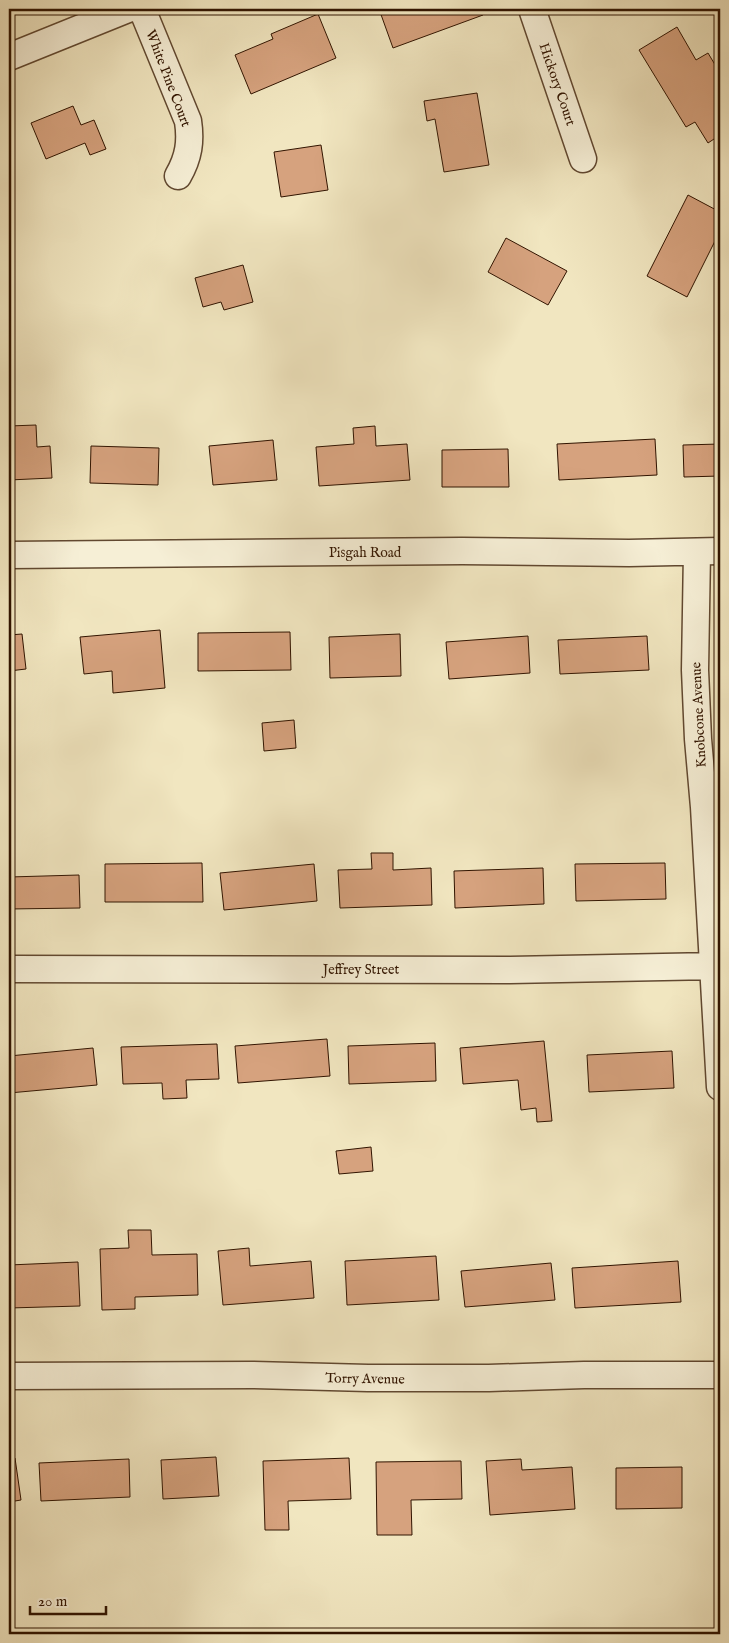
<svg xmlns="http://www.w3.org/2000/svg" width="729" height="1643" font-family="'IM FELL English',serif">
  <rect width="100%" height="100%" fill="#f1e6c0"/>
  <filter id="stains"><feTurbulence type="fractalNoise" baseFrequency=".004" numOctaves="4"/><feColorMatrix values="0 0 0 0 .2 0 0 0 0 .09 0 0 0 0 .02 0 0 0 .5 -.17"/></filter>
  <radialGradient id="worn" r=".72"><stop offset=".6" stop-color="#630" stop-opacity="0"/><stop offset="1" stop-color="#630" stop-opacity=".3"/></radialGradient>
  <path fill="#d6a27e" stroke="#311400" d="M379,9H481L483,15L393,48Z
    M318,14L336,58L251,94L235,55L273,39L271,34Z
    M677,27L696,60L708,53L720,73V135L708,143L695,122L686,127L639,50Z
    M477,93L489,165L444,172L435,119L427,121L424,101Z
    M73,106L81,125L94,120L106,149L90,155L85,143L46,159L31,123Z
    M321,145L328,190L281,197L274,152Z
    M688,195L720,212V231L687,297L647,276Z
    M506,238L567,271L548,305L488,272Z
    M243,265L253,302L224,310L221,302L203,307L195,278Z
    M36,425L37,447L50,446L52,478L9,480V426Z
    M375,426L376,446L407,444L410,480L319,486L316,447L354,444L353,428Z
    M655,439L657,475L559,480L557,444Z
    M273,440L277,480L213,485L209,446Z
    M720,444V476L684,477L683,445Z
    M91,446L159,448L158,485L90,483Z
    M508,449L509,487H442V450Z
    M160,630L165,688L113,693L112,671L84,674L80,637Z
    M290,632L291,670L198,671V633Z
    M22,634L26,669L9,671V635Z
    M400,634L401,676L330,678L329,637Z
    M528,636L530,673L449,679L446,642Z
    M647,636L649,670L560,674L558,640Z
    M294,720L296,748L264,751L262,723Z
    M371,853H393V870L431,868L432,905L340,908L338,870L372,869Z
    M202,863L203,902H105V864Z
    M665,863L666,899L576,901L575,864Z
    M314,864L317,901L224,910L220,873Z
    M543,868L544,904L455,908L454,871Z
    M79,875L80,908L9,909V877Z
    M327,1039L330,1076L238,1083L235,1046Z
    M544,1041L552,1121L537,1122L536,1108L521,1110L518,1080L463,1084L460,1048Z
    M435,1043L436,1081L349,1084L348,1046Z
    M217,1044L219,1079L186,1080L187,1098L163,1099L162,1083L123,1084L121,1047Z
    M93,1048L97,1085L9,1093V1056Z
    M672,1051L674,1088L589,1092L587,1055Z
    M371,1147L373,1171L339,1174L336,1151Z
    M128,1230H151L152,1255L197,1254L198,1295L135,1297V1309L102,1310L100,1249L129,1248Z
    M249,1248L250,1266L311,1261L314,1298L223,1305L218,1251Z
    M436,1256L439,1300L347,1305L345,1261Z
    M678,1261L681,1302L575,1308L572,1268Z
    M78,1262L80,1306L9,1308V1265Z
    M551,1263L555,1300L465,1307L461,1271Z
    M216,1457L219,1496L163,1499L161,1460Z
    M15,1458L21,1500L9,1502V1459Z
    M349,1458L351,1499L288,1501L289,1530H265L263,1461Z
    M129,1459L130,1497L41,1501L39,1463Z
    M521,1459L522,1470L572,1467L575,1509L490,1515L486,1461Z
    M461,1461L462,1499L411,1500L412,1535H377L376,1462Z
    M682,1467V1508L616,1509V1468Z"/>
  <g fill="none" stroke-linecap="round" stroke-linejoin="round">
    <defs>
      <path id="minor" d="M142,9L188,121C191,141 189,157 178,176
        M532,9L583,159
        M9,57L128,9
        M697,552L695,670L698,739L704,807L720,1087
        M9,555L462,551L629,553L720,551
        M9,969L510,970L714,966
        M9,1376L252,1375L368,1378H489L584,1375H720"/>
    </defs>
    <use href="#minor" stroke="#614830" stroke-width="29"/>
    <use href="#minor" stroke="#f6efd6" stroke-width="26"/>
  </g>
  <g text-anchor="middle" stroke-width="5" stroke-linejoin="round" paint-order="stroke">
    <g font-size="14" fill="#311400" stroke="#f6efd6">
      <text transform="translate(169 78) rotate(69)" y="5">White Pine Court</text>
      <text transform="translate(558 84) rotate(71)" y="5">Hickory Court</text>
      <text x="365" y="557">Pisgah Road</text>
      <text transform="translate(698 715) rotate(-93)" y="5">Knobcone Avenue</text>
      <text x="361" y="974">Jeffrey Street</text>
      <text transform="translate(365 1378) rotate(1)" y="5">Torry Avenue</text>
    </g>
  </g>
  <rect width="729" height="1643" fill="none" stroke="#f1e6c0" stroke-width="30"/>
  <rect x="10" y="10" width="709" height="1623" fill="none" stroke="#311400" stroke-width="2.5"/>
  <rect x="15" y="15" width="699" height="1613" fill="none" stroke="#311400"/>
  <path d="M30 1606v8h76v-8" fill="none" stroke="#311400" stroke-width="2.5"/>
  <text x="38" y="1606" font-size="15" fill="#311400" stroke="#f6efd6" stroke-width="4" paint-order="stroke">20 m</text>
  <rect width="100%" height="100%" filter="url(#stains)"/>
  <rect width="100%" height="100%" fill="url(#worn)"/>
</svg>
